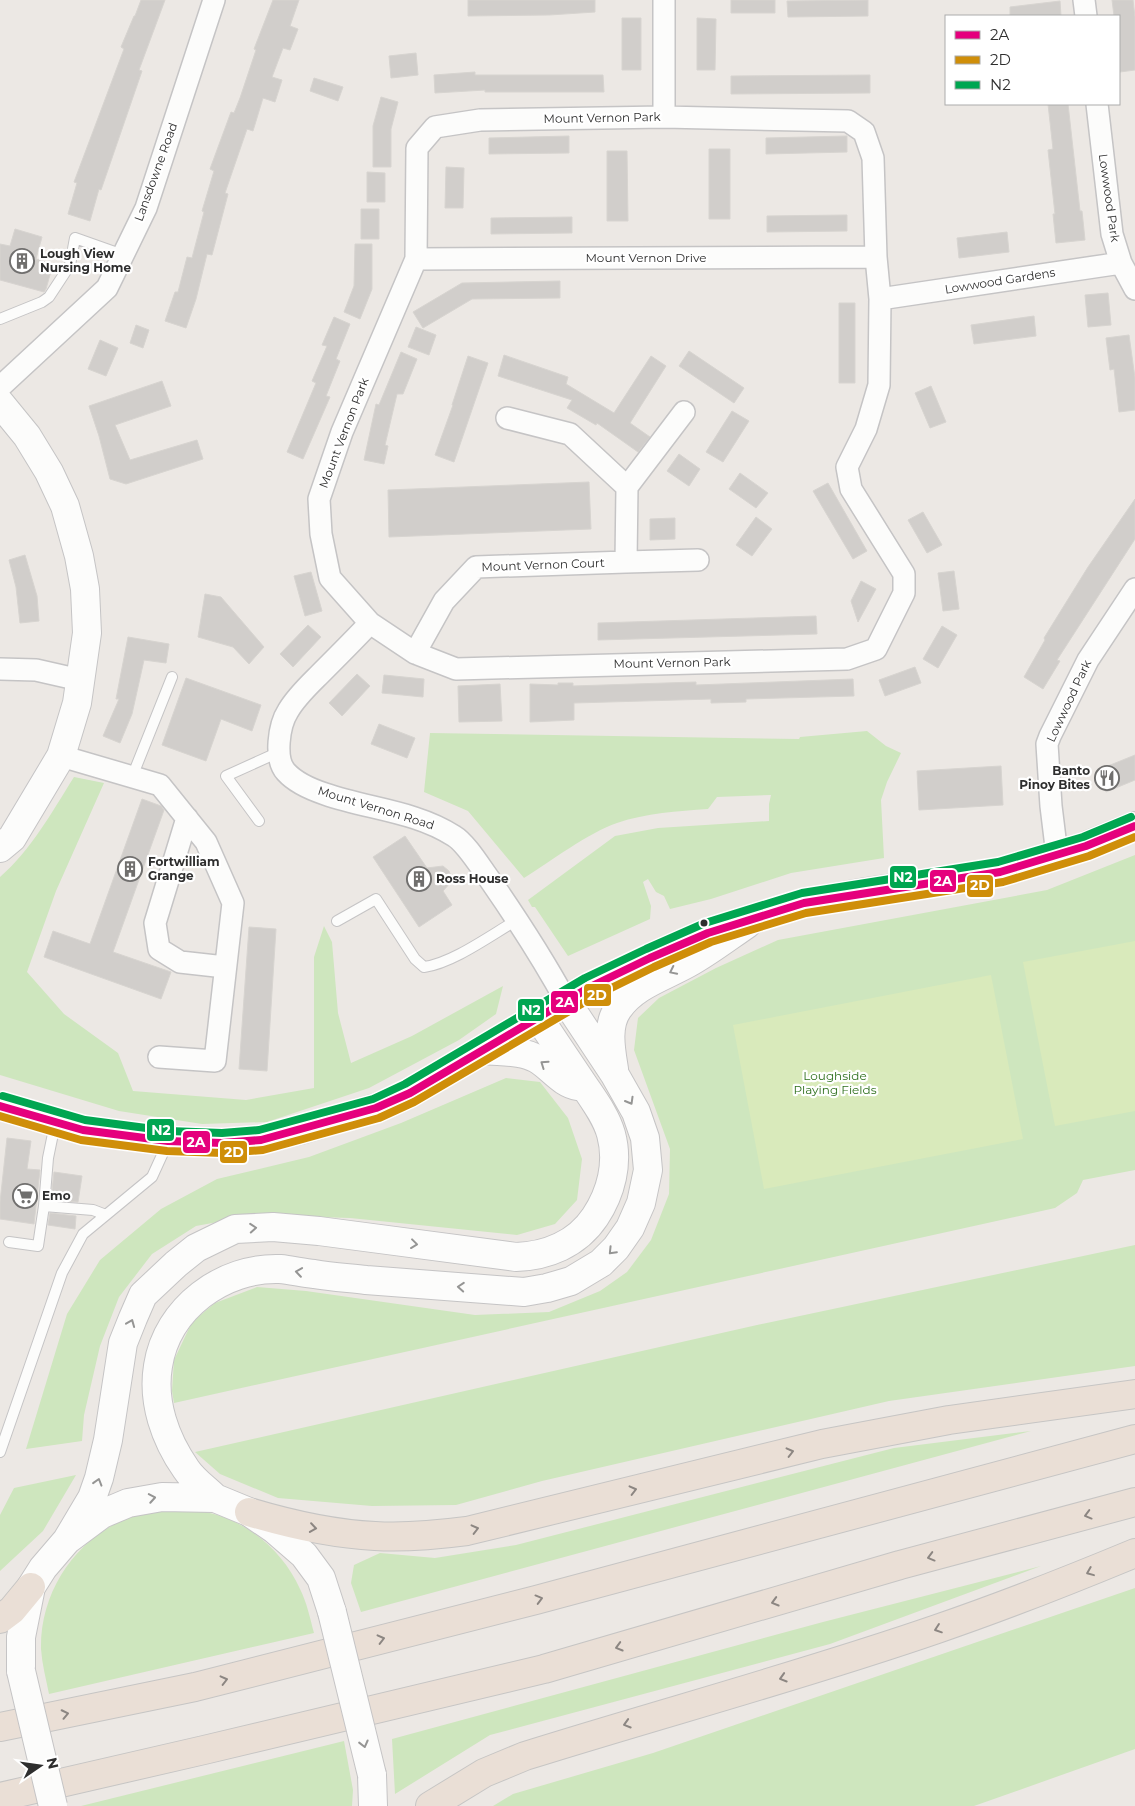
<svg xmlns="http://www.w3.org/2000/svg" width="1135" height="1806" font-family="Montserrat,sans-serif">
  <rect width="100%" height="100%" fill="#ece8e4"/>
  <path fill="#cee6be" d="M867,731L886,746L901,753L887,782L881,800L884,858L791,873L711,899L670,909L664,896L656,892L648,879L643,882L651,906L650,919L568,956L535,907H532L528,900L615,836L658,828L769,821V804L771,795L717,797L708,809C678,811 646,813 617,823C588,833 551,861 524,878L468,811L424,792L430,733L799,739L800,737Z
    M74,777L104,783L56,891L27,972L64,1014L118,1053L133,1091L246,1100L314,1088V957L324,926L332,942L338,1013L351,1063L412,1036L503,986L496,1014L459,1040L369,1088L267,1122L202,1124L119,1111L0,1075V877C31,850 52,812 74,777Z
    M1135,855V1170L1083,1180L1077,1193L1055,1208L174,1403L172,1391L174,1360L192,1322L215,1303L257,1287L306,1291L475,1315L549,1312L600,1291L627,1272L651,1240L669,1194L670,1149L634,1050L638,1018L659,998L716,968L778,940L1047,890Z
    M506,1078L540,1082L568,1118L582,1159L577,1200L555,1224L517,1235L350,1218L256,1215L196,1226L152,1254L119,1297L100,1346L84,1415L82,1441L26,1449L67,1314L100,1260L161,1209L217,1179L309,1157L401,1123Z
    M1135,1245V1366L889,1401L542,1481L456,1505L372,1506L278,1498L220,1474L195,1452L757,1325Z
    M1031,1431L361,1612L351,1583L354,1565L380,1553L435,1558L516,1545L894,1448Z
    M76,1475L43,1531L0,1571V1515L14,1488Z
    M168,1509C180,1510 194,1509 206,1512C248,1521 283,1551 300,1589C307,1603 310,1618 314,1633L49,1694C46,1679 42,1664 41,1649C40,1591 76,1538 130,1517C142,1513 155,1511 168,1509Z
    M1041,1566L830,1644L490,1735L395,1794L392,1739L823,1622Z
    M1135,1588V1749L974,1806H493L513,1794L653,1753Z
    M344,1741L353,1790L352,1806H81Z"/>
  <path fill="#d9eabb" d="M1135,941V1111L1055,1126L1023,962Z
    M991,975L1023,1139L764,1189L733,1025Z"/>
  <path fill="#d1cecb" stroke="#d7d4d0" d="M141,0H165L139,70L142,71L101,190L99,189L90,221L68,214L77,183L74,182L124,49L121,47L134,16H135Z
    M273,0H299L290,26L298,29L290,50L283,48L272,77L282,80L275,102L263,98L253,131L247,129L225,193L228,194L212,255L207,254L196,299L186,328L165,321L175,292H178L187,257L192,258L204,212L202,211L214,171L210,169L231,112L234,113L240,98L256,50L254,49Z
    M468,0H595V12L549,15L468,16Z
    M731,0H775V13H731Z
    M868,0V16L788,17L787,1Z
    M1112,0H1133L1135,17V70L1120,72L1119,16H1114Z
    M1060,1L1061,16H1010V7Z
    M622,18H641V70H622Z
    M697,18L716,19L715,70H697Z
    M416,53L418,75L391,78L389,56Z
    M475,72V75H603L604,92H485V90L435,93L434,75Z
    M870,75V93L731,94V76Z
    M314,78L343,87L338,101L310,91Z
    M381,97L398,102L391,129V167H373V126Z
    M1048,104H1068L1080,211H1082L1085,240L1056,243L1053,214H1055L1048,150L1053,149Z
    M569,136V153L489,154V138Z
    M847,136V152L766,154V138Z
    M709,149H730V219H709Z
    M607,151H627L628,221H607Z
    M446,167L464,168L463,208H445Z
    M367,172L385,173V202H367Z
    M361,209H379V239H361Z
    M847,215V231L767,232V216Z
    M572,217V233L491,234V218Z
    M15,229L42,237L36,259L53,264L46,289L44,292L0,280V244L10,246Z
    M1007,232L1009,252L959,258L957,238Z
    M355,244H372V289L360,319L344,312L354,286Z
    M560,281V298L472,299L423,328L413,312L462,283Z
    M1108,293L1111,325L1088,327L1085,295Z
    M839,303H855V383H839Z
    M1034,316L1036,336L974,344L971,325Z
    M334,317L350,324L336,359L340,361L326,396L330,397L303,459L287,452L316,383L312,381L327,346L322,345Z
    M136,325L149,330L143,348L130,343Z
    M416,327L436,335L429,355L408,347Z
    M1129,335L1135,378V410L1119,412L1114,369L1110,370L1106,338Z
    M100,340L118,348L106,376L88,369Z
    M689,351L744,388L734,403L679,366Z
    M401,352L417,359L403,394H397L385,445L388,446L384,464L364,460L376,404L379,405Z
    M504,355L568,377L566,384L614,413L651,356L666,366L630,423L650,437L638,452L597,423L596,425L567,408L572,400L498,376Z
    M468,356L488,363L454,462L435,455L453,405H452Z
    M162,381L171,406L115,425L130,460L197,440L203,459L126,484L110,479L99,436L89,406Z
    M931,386L946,422L930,428L915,393Z
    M732,411L749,421L723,462L706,452Z
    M679,454L700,469L689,486L667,471Z
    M740,473L768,493L756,508L729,489Z
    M589,482L591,529L389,537L388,490Z
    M828,483L867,551L853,559L813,491Z
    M1135,499V539L1057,660L1060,661L1043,689L1024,677L1045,640L1044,638L1088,567Z
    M923,512L942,545L927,553L908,520Z
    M756,517L772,529L752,556L736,545Z
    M675,518V539L650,540V519Z
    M25,555L37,596L39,621L20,623L16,587L9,560Z
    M954,571L959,609L943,611L938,573Z
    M311,572L322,611L305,616L294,576Z
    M861,581L876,589L858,622L851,601Z
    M205,594L221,597L264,647L249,664L233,647L198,637Z
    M816,616L817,634L598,640V623Z
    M308,625L321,637L293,667L280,654Z
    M942,626L957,635L938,668L923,659Z
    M128,637L169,644L166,663L144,660L132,714L120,743L103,736L119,699H116Z
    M915,667L921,683L885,696L879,680Z
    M357,674L370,686L342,716L329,703Z
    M384,675L424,679L423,697L382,693Z
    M186,678L261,705L252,731L221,719L206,761L162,745Z
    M853,679L854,696L746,699V702L711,703V699L574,703V720L530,722V684L558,685V683H573V686L696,682V685Z
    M500,684L502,721L459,722L458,686Z
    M379,724L415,738L407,758L371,744Z
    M1135,755V780L1106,792L1098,770Z
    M1001,766L1003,805L919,810L917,771Z
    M142,799L161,806L164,810L113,952L171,972L161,999L44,957L53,931L90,944Z
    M405,836L427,868L443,866L449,871L451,876V882L443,891L452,905L419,927L373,857Z
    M249,927L276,929L267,1071L239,1069Z
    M7,1138L31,1141L27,1169L40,1170L34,1224L0,1219V1202Z
    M54,1172L82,1176L78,1202L51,1200Z
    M50,1213L76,1216L75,1229L48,1225Z"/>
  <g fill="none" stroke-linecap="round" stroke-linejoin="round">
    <defs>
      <path id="lane" d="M0,319L42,302L49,297L70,265L75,238L123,255
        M132,777L172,677
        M259,821L226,776L279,752
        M337,921L376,899L415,959L424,967C453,963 491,935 517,920
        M55,1124L48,1158L44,1206L93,1210L106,1215
        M9,1242L38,1246L44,1206
        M0,1452L62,1273L83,1234L152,1177L168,1142"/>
      <path id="street" d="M664,0V117
        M1084,0L1086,16
        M1097,104L1112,234L1121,263L1135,289
        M664,117L848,121L864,132L873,158L876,257L880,299L879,385L866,429L847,467L851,489L904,574V593L876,649L847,659L456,669L415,653L370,623L330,578L321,534L319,499L342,432L416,259L417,148L435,127L480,120Z
        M416,259L876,257
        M880,299L1121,263
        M0,387L107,288L146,208L214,0
        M507,418L570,434L627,487L626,562L698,560
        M627,487L684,412
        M370,623C354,640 337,657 320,674C309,685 296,697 288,711C279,725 274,759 286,772C295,782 313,790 325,794C368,809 415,811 454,836C466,843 481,868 490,880C517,919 543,959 566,1001
        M415,653L444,601L476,567L626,562
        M0,669L36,670L80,680
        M61,756L160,785L206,842L233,903L215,1061L159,1057
        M187,818L155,923L159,949L180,962L225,967
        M1057,855L1051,806L1047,744L1050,736L1088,660L1135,589"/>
      <path id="secondary" d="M0,403L27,436L49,472L65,506L79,556L85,589L87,633L77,703L61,756L12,838L0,848
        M483,1050C500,1052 522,1050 537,1059C551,1067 562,1084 578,1086
        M614,1069C611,1050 606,1026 618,1009C635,984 667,976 692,961C711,950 728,937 747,924
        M215,1498C206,1489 193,1480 186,1469C165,1439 152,1402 158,1366C167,1308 223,1267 280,1269C291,1270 303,1273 314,1274C331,1277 349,1278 366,1280C419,1284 472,1288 524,1292L547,1288L571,1281L601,1263L616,1248L630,1228L641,1203L648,1170L645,1138L636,1112L615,1075L566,1001
        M67,1540L92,1498L99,1478L108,1440L123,1343L133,1318L143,1295L176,1264L196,1248L235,1229L273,1227L319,1231L516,1257C547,1256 577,1244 595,1217C611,1193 619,1163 611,1134C606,1116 593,1099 583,1084C568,1062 553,1039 538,1017
        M21,1671V1637L31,1587L43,1568L67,1540L102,1514L128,1503L162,1497L215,1498L249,1512L274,1529L304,1555L321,1578L332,1612
        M372,1775L373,1806"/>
      <path id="primary" d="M0,1106L83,1130L168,1141L222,1143L261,1140L300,1130L376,1108L410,1093L590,987L650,958L708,933L804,903L866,892L1000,872L1086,846L1135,826"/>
      <path id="highway" d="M249,1512C289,1524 333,1534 375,1536C406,1538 436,1535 467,1531L822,1444L949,1420L1135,1394
        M0,1619L12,1610L31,1587
        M0,1727L195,1687L536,1600L1135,1439
        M0,1797L204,1750L544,1669L900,1565L1135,1502
        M430,1806L484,1773L525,1756C662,1713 801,1676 937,1629C1004,1606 1070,1580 1135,1553"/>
    </defs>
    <use href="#lane" stroke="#c5c4c5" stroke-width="12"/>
    <use href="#street" stroke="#c5c4c5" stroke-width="24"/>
    <use href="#secondary" stroke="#c5c4c5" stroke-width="30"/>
    <use href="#primary" stroke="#c6c5c4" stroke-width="30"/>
    <use href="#highway" stroke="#c6c5c4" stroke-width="30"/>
    <use href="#lane" stroke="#fcfcfb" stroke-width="10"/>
    <use href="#street" stroke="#fcfcfb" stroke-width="21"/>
    <use href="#secondary" stroke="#fcfcfb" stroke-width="28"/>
    <use href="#primary" stroke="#e8e4d6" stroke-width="28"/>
    <use href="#highway" stroke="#eadfd6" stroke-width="28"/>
    <defs>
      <path id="secondary-bridge" d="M332,1612L372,1775
        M21,1671L53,1806"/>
    </defs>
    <use href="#secondary-bridge" stroke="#c5c4c5" stroke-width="30" stroke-linecap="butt"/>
    <use href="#secondary-bridge" stroke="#fcfcfb" stroke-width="28"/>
    <defs>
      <path id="bus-1" d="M0,1106L83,1130L168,1141L222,1143L261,1140L376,1108L410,1093L590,987L650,958L708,933L804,903L1000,872L1086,846L1135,826"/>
      <path id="bus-2" d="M0,1116L81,1140L167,1151L222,1153L263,1150L379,1118L414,1102L595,996L654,967L711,942L806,913L1003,882L1089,856L1135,837"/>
      <path id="bus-3" d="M3,1096L85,1120L169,1131L222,1133L259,1130L373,1099L405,1084L585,978L646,949L705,923L802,893L998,862L1083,837L1131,817"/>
    </defs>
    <use href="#bus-1" stroke="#fff" stroke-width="11"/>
    <use href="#bus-2" stroke="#fff" stroke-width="11"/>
    <use href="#bus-3" stroke="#fff" stroke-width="11"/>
    <use href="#bus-1" stroke="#e5007d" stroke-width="8"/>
    <use href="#bus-2" stroke="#cf8e09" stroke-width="8"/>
    <use href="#bus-3" stroke="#00a651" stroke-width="8"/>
  </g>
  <defs><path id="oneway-chevron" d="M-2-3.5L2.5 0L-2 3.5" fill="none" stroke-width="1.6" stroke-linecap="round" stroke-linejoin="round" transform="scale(1.25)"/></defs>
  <g stroke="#959594">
    <use href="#oneway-chevron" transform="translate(673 971) rotate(154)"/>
    <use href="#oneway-chevron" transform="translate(544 1064) rotate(-145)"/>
    <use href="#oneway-chevron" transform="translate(630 1101) rotate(60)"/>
    <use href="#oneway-chevron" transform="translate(253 1228) rotate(-4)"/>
    <use href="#oneway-chevron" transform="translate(414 1244) rotate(7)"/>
    <use href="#oneway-chevron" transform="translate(612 1251) rotate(134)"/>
    <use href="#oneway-chevron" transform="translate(299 1272) rotate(-172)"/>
    <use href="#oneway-chevron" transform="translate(461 1287) rotate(-176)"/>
    <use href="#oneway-chevron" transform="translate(131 1323) rotate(-68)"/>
    <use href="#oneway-chevron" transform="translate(98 1482) rotate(-73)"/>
    <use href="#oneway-chevron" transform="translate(152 1498) rotate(-10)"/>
    <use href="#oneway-chevron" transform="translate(364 1744) rotate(76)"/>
  </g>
  <g stroke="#8c8682">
    <use href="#oneway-chevron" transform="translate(790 1452) rotate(-14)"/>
    <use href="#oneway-chevron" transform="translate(633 1490) rotate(-14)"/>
    <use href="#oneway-chevron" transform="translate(1088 1515) rotate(165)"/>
    <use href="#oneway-chevron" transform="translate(313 1528) rotate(8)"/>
    <use href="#oneway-chevron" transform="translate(475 1529) rotate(-14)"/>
    <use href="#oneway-chevron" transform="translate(931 1557) rotate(165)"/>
    <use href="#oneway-chevron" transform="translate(1090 1572) rotate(158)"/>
    <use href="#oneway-chevron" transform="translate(539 1599) rotate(-15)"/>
    <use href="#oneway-chevron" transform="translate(775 1602) rotate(164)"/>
    <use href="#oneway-chevron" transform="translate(938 1629) rotate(161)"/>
    <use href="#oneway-chevron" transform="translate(381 1639) rotate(-14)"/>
    <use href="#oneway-chevron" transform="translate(619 1647) rotate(164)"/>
    <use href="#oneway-chevron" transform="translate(783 1678) rotate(163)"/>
    <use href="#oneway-chevron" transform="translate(224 1680) rotate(-14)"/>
    <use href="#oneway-chevron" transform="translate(65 1714) rotate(-12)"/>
    <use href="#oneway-chevron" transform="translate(627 1724) rotate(163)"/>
  </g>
  <defs>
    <symbol id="building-ring" viewBox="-11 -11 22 22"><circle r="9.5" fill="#fff" stroke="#706f6e" stroke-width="1.5"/><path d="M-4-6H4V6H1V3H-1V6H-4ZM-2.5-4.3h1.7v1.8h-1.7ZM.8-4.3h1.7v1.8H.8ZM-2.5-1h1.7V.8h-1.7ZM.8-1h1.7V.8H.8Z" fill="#706f6e"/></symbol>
    <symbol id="restaurant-ring" viewBox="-11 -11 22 22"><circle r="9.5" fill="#fff" stroke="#706f6e" stroke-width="1.5"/><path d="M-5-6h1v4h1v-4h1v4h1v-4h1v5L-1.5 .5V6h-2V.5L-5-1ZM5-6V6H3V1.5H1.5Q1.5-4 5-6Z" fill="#706f6e"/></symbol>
    <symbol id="supermarket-ring" viewBox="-11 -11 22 22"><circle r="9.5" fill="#fff" stroke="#706f6e" stroke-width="1.5"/><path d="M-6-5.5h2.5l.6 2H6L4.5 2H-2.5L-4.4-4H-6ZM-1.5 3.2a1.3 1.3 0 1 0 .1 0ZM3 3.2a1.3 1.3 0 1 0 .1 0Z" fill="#706f6e"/></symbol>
  </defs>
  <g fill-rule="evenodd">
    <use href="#building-ring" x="8" y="247" width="28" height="28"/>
    <use href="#restaurant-ring" x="1093" y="764" width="28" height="28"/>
    <use href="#building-ring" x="116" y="855" width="28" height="28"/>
    <use href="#building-ring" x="405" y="865" width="28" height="28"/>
    <use href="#supermarket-ring" x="11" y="1182" width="28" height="28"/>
  </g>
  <circle fill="#2e2e2e" stroke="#fff" stroke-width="2" cx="704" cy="923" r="4.5"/>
  <g text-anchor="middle" stroke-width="4.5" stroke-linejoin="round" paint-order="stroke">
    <g font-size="12" fill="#2e2e2e" stroke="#fff">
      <text transform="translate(602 118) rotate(-1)" y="4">Mount Vernon Park</text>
      <text transform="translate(156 172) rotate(-70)" y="4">Lansdowne Road</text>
      <text transform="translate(1109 198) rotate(82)" y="4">Lowwood Park</text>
      <text x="646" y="262">Mount Vernon Drive</text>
      <text transform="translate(1000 281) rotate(-9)" y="4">Lowwood Gardens</text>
      <text transform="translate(344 433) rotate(-69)" y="4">Mount Vernon Park</text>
      <text transform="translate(543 565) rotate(-2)" y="4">Mount Vernon Court</text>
      <text transform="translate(672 663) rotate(-1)" y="4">Mount Vernon Park</text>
      <text transform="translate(1069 701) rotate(-65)" y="4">Lowwood Park</text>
      <text transform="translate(376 808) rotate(17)" y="4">Mount Vernon Road</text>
    </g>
    <g font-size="12" font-weight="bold" fill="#2e2e2e" stroke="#fff" text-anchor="start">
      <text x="40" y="258">Lough View<tspan x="40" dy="14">Nursing Home</tspan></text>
      <text x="1090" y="775" text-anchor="end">Banto<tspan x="1090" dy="14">Pinoy Bites</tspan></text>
      <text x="148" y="866">Fortwilliam<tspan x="148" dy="14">Grange</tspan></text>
      <text x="436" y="883">Ross House</text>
      <text x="42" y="1200">Emo</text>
    </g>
    <g font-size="12" fill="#2c6e1b" stroke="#fff">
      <text x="835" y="1080">Loughside<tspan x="835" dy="14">Playing Fields</tspan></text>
    </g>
  </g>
  <g stroke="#fff" stroke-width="2">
    <rect x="889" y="865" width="28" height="24" rx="5" fill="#00a651"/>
    <rect x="929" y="869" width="28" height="24" rx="5" fill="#e5007d"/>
    <rect x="966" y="874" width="28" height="24" rx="5" fill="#cf8e09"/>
    <rect x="583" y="983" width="29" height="24" rx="5" fill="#cf8e09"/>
    <rect x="550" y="990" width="29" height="24" rx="5" fill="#e5007d"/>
    <rect x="517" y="998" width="28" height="24" rx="5" fill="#00a651"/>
    <rect x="146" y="1118" width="29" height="24" rx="5" fill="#00a651"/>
    <rect x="182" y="1130" width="29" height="24" rx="5" fill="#e5007d"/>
    <rect x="219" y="1140" width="29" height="24" rx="5" fill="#cf8e09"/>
  </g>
  <g font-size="14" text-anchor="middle" font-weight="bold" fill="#fff">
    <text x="903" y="882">N2</text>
    <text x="943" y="886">2A</text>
    <text x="980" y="890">2D</text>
    <text x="597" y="1000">2D</text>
    <text x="565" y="1007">2A</text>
    <text x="531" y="1015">N2</text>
    <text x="161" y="1135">N2</text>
    <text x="196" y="1147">2A</text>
    <text x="234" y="1157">2D</text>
  </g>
  <rect x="945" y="15" width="175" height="90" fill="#ffffff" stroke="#ababab"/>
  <rect x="955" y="31" width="25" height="8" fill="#e5007d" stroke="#ababab"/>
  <text x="990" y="40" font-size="15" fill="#2e2e2e">2A</text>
  <rect x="955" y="56" width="25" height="8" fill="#cf8e09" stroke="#ababab"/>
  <text x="990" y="65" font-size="15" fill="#2e2e2e">2D</text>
  <rect x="955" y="81" width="25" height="8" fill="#00a651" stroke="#ababab"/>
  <text x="990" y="90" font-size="15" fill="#2e2e2e">N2</text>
  <g transform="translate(40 1766) rotate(77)" stroke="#ffffff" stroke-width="4" paint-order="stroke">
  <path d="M0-4L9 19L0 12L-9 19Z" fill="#2e2e2e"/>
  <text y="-8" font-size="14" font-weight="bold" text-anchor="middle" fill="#2e2e2e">N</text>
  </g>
</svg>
